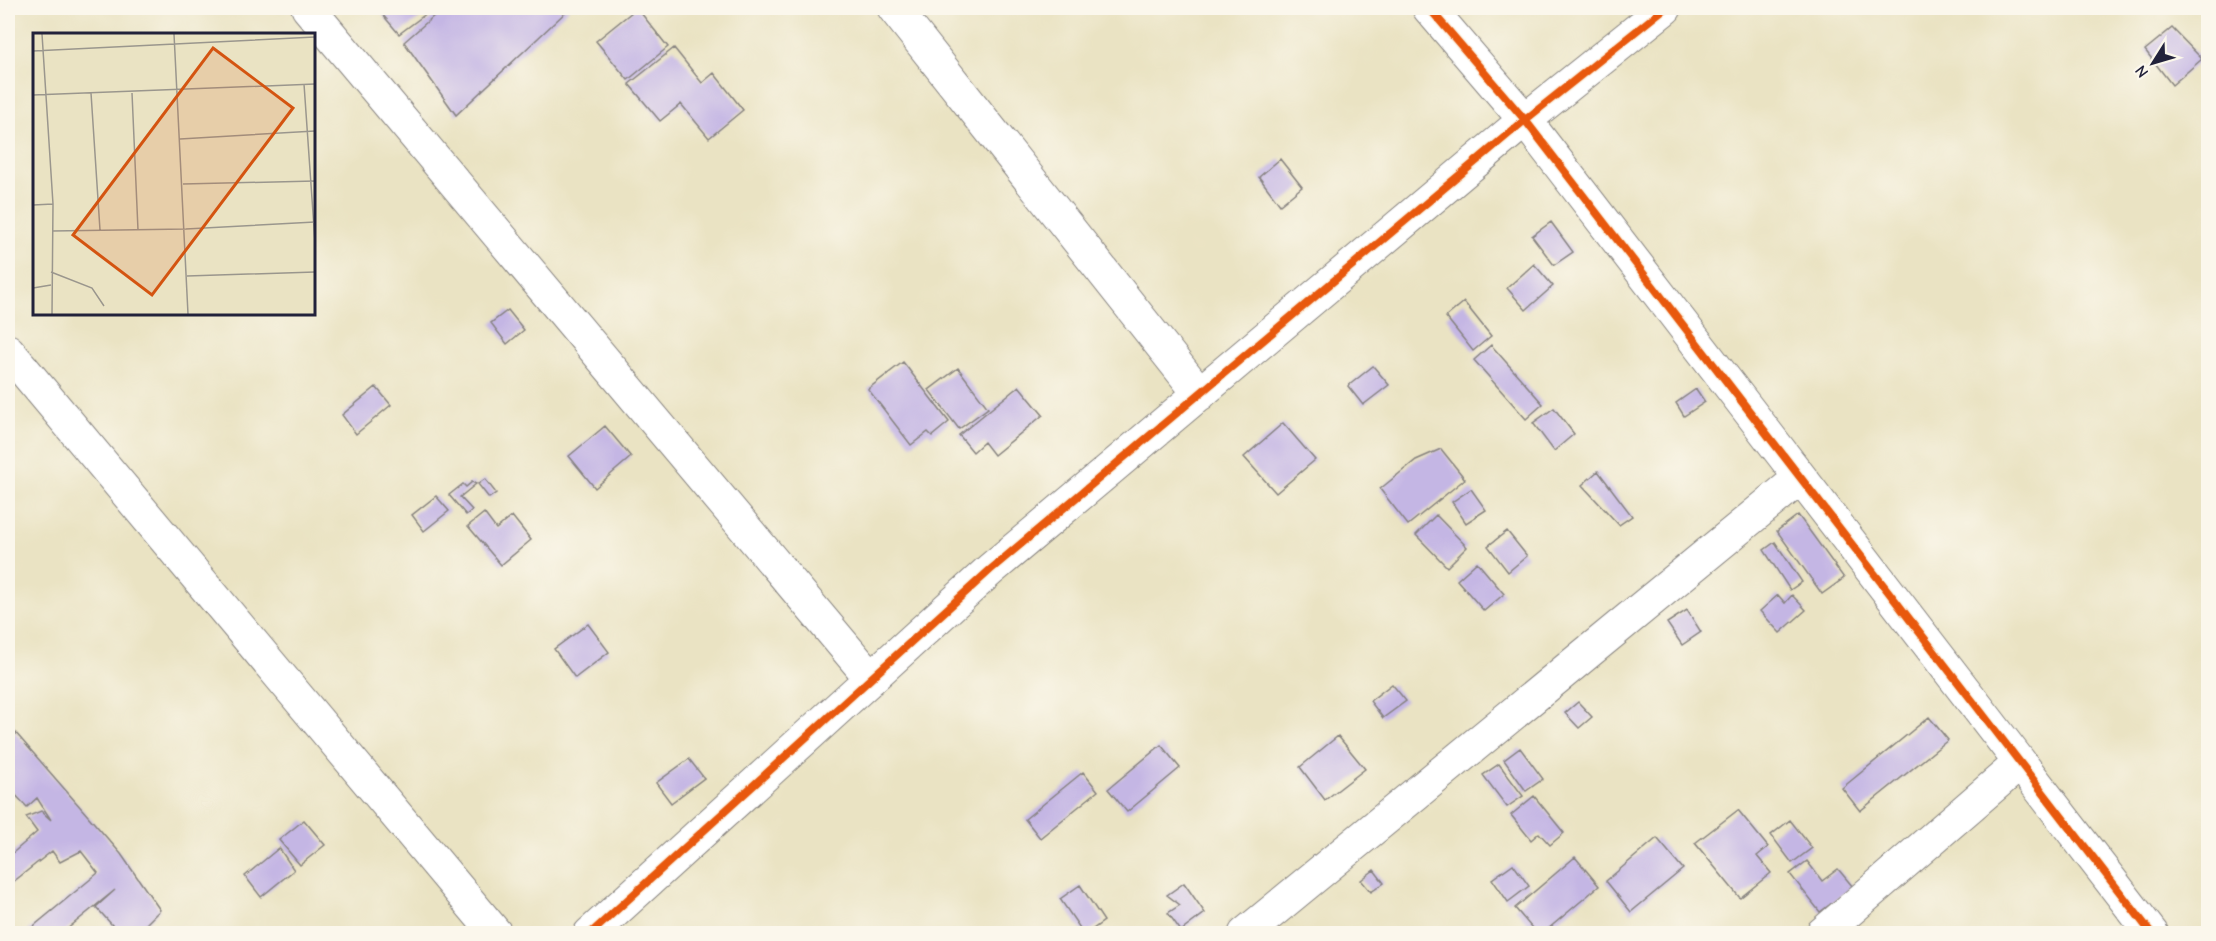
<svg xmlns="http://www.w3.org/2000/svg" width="2216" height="941" font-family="'Comic Neue',sans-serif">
  <rect width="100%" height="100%" fill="#fbf7ec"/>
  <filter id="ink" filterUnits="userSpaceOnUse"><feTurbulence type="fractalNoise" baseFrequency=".0167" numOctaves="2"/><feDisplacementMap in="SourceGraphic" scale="12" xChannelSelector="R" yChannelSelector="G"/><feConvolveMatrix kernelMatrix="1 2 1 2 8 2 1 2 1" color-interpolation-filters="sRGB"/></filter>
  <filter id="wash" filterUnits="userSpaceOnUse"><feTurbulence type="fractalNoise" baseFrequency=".008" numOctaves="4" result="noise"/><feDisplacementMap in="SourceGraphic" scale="24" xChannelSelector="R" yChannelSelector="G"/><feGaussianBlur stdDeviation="1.35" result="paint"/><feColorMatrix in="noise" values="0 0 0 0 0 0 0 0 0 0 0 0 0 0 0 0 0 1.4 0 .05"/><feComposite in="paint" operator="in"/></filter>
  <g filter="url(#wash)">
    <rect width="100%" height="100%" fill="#eae3c3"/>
    <g id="blocks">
      <path fill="#c4b6e4" d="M389,8H422L427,13L399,34L382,14Z
        M443,8H568L569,9L456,115L404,42Z
        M637,8L668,47L628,80L596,41Z
        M2172,28L2202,59L2172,85L2145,50Z
        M674,48L702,83L714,73L743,110L709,138L681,104L660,121L629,84Z
        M1280,159L1302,187L1280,205L1259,177Z
        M1551,222L1573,252L1554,265L1532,236Z
        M1534,264L1553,286L1526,310L1507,288Z
        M1464,302L1491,336L1473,351L1446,317Z
        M508,310L524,330L507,344L491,323Z
        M1491,345L1543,404L1526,419L1474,360Z
        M903,362L949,422L932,436L928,432L911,445L868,389Z
        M1373,366L1389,385L1363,405L1348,386Z
        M958,368L988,408L959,429L929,390Z
        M1019,386L1043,415L994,455L984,442L973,452L959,435Z
        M376,387L391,405L356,434L342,415Z
        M1696,389L1705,402L1684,416L1676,403Z
        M1554,408L1574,434L1554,451L1533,423Z
        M1283,423L1315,460L1276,493L1244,457Z
        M605,426L631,457L595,488L569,456Z
        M1441,449L1465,479L1408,525L1380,489L1416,460Z
        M1598,471L1632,516L1619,525L1582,485Z
        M485,479L496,493L489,498L478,484Z
        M472,482L476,484L460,497L472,510L466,515L449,495L463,484L466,487Z
        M1471,489L1486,510L1466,523L1452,502Z
        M436,496L449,511L424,531L412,515Z
        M484,513L496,529L512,516L531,540L501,565L468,526Z
        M1436,515L1467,547L1447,567L1416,535Z
        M1798,515L1844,578L1822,594L1777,531Z
        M1507,531L1527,556L1508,572L1488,546Z
        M1775,542L1802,582L1790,590L1764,550Z
        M1477,562L1504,594L1484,611L1457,580Z
        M1778,595L1785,603L1792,595L1806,610L1780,633L1760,611Z
        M1687,610L1701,632L1682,645L1667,623Z
        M588,624L609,652L575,678L554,649Z
        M1392,684L1406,701L1383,718L1370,701Z
        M1578,702L1592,717L1579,728L1565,713Z
        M1929,717L1948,740L1860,811L1842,788Z
        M8,724L121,854L160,910L136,934H120L96,907L115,890L61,934H24L98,873L81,851L60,862L52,851L8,886V857L37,832L26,817L41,811L51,820L37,798L27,807L8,787Z
        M1338,736L1365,769L1325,800L1300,767Z
        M1161,745L1180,768L1127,812L1108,789Z
        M1520,748L1543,779L1526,791L1504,760Z
        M689,759L704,778L671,803L656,783Z
        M1499,764L1523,796L1507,807L1483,775Z
        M1083,772L1098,791L1040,838L1025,819Z
        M1534,796L1564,833L1550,845L1539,833L1531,840L1511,815Z
        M1738,810L1768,847L1757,856L1771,873L1740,898L1695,843Z
        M304,820L325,845L300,865L279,840Z
        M1790,820L1812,848L1792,863L1771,835Z
        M1657,838L1683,869L1631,912L1606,881Z
        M279,848L294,870L261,897L245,876Z
        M1575,857L1599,886L1542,934H1537L1515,908Z
        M1807,861L1822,881L1838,869L1853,887L1820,912L1790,874Z
        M1513,864L1529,886L1508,902L1492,879Z
        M1374,870L1384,883L1371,892L1361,880Z
        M1184,883L1205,913L1181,931L1168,913L1180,905L1167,895Z
        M1080,885L1104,921L1086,934H1084L1060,899Z"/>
    </g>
  </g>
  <g filter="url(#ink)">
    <use href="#blocks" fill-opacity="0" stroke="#86827f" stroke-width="1.5"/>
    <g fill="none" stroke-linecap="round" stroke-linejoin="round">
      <defs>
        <path id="street" d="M308,8L871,678
          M894,8L1200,394
          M1429,8L1525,120L2152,934
          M8,351L496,934
          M590,934L990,570L1525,120L1665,8
          M1245,934L1800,478
          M1822,934L2020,763"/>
      </defs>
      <use href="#street" stroke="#86827f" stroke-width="35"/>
      <use href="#street" stroke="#fff" stroke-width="33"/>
      <defs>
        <path id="cycleway" d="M1429,8L1525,120L2152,934
          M590,934L990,570L1525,120L1665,8"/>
      </defs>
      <use href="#cycleway" stroke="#fbf7ec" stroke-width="11"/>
      <use href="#cycleway" stroke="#e8590c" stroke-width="8"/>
    </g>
  </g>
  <g transform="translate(33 33)">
    <rect width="282" height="282" fill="#eae3c3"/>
    <path fill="none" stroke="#9a968d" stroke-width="1.5" d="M9,1L20,171L19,281M141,1L155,281M0,18L282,4M271,51L282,209M58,60L67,197M99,60L105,197M0,62L282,51M147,106L282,98M150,151L282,148M0,172L20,171M19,198L153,196L282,189M18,239L59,255L71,273M154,243L282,239M0,255L18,252"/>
    <path fill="#d45411" fill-opacity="0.15" stroke="#d45411" stroke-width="3" d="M180,15L260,75L119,262L40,202Z"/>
    <rect width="282" height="282" fill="none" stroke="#22223b" stroke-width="3"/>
  </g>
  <rect width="2216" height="941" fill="none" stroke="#fbf7ec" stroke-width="30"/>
  <g transform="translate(2153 63) rotate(233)" stroke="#fbf7ec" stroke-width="4.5" paint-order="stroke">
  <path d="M0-4.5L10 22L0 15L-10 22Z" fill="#22223b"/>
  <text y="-9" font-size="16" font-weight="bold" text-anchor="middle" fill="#22223b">N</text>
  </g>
</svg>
